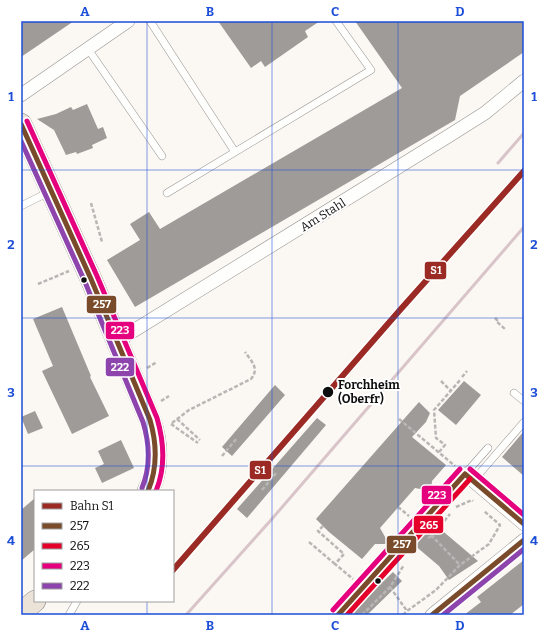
<svg xmlns="http://www.w3.org/2000/svg" width="545" height="636" font-family="Bitter,serif">
  <rect width="100%" height="100%" fill="#fbf7f2"/>
  <path fill="#9f9b98" d="M21,21H74L21,57Z
    M218,21H320L305,31L308,37L265,67L261,61L251,68Z
    M355,21H524V52L460,96L455,120L135,307L107,260L140,240L130,224L149,212L160,229L402,88Z
    M87,104L98,129L103,127L107,138L92,145L93,148L77,154L76,152L66,155L54,130L37,119L56,114L71,107L73,110Z
    M62,307L91,376L90,377L109,416L72,434L42,371L53,366L33,319Z
    M464,381L481,395L456,425L438,410Z
    M275,385L285,395L232,456L222,447Z
    M419,402L430,413L426,422L412,437L446,465L432,481L431,491L415,488L380,528L389,544H375L362,559L329,532L316,519Z
    M35,411L43,428L28,434L21,417Z
    M317,418L326,425L247,518L237,509Z
    M524,431V476L502,457Z
    M121,440L134,468L102,483L95,468L104,464L98,451Z
    M35,498V549L21,561V510Z
    M432,522L478,561L449,580L439,566L413,544Z
    M524,560V604L510,615H464L481,602L477,597Z
    M393,572L402,581L367,615H349Z"/>
  <g fill="none" stroke-linecap="round" stroke-linejoin="round">
    <defs>
      <path id="lane" d="M150,21L235,152
        M88,49L162,156
        M167,193L371,70L336,21
        M21,206L49,192
        M514,393L524,401
        M465,474L488,448
        M473,481L524,422
        M69,615L77,601"/>
      <path id="street" d="M21,95L128,21
        M117,341L447,137L485,113L524,81
        M338,615L465,474L524,524
        M432,615L524,540"/>
      <path id="primary" d="M21,124L91,279L150,420C158,443 159,469 148,491
        M21,613L35,601"/>
    </defs>
    <use href="#lane" stroke="#959391" stroke-width="8"/>
    <use href="#street" stroke="#959391" stroke-width="14"/>
    <use href="#primary" stroke="#82807e" stroke-width="22"/>
    <path stroke="#b8b7b6" stroke-width="2.5" stroke-dasharray="4 2" stroke-linecap="butt" d="M91,203L102,242
      M38,284L69,271
      M495,318L497,320L496,321L505,329
      M147,368L157,362
      M462,377L467,371
      M441,381L451,391
      M161,401L169,396
      M177,419L200,440
      M399,419L455,466
      M172,423L189,410L251,379C260,368 251,361 245,352
      M171,424L198,443
      M439,452L445,445L436,438L434,410L461,379
      M222,456L237,438
      M262,490L277,472
      M398,507L409,516
      M456,507L472,500L473,501
      M323,526L318,531L344,554L335,564L353,579
      M431,535L460,565
      M428,538L432,536L450,514
      M309,542L335,564
      M390,587L407,611
      M362,615L390,587L404,565
      M403,615L407,611L436,590L460,565L489,544L500,525L484,511"/>
    <use href="#lane" stroke="#fefefd" stroke-width="7"/>
    <use href="#street" stroke="#fefefd" stroke-width="13"/>
    <use href="#primary" stroke="#ece3d8" stroke-width="21"/>
    <path stroke="#d8c4c9" stroke-width="3" d="M498,163L524,133
      M186,615L271,520L524,227"/>
    <defs>
      <path id="bus-1" d="M21,124L91,279L150,420C157,444 158,467 148,491
        M465,474L524,524
        M338,615L465,474
        M432,615L524,540"/>
      <path id="bus-2" d="M347,615L470,479"/>
      <path id="bus-3" d="M27,121L97,276L157,418C164,442 166,467 156,491
        M470,469L524,515
        M333,610L460,469"/>
      <path id="bus-4" d="M21,141L85,282L143,422C150,445 151,466 142,488
        M443,615L524,549"/>
    </defs>
    <use href="#bus-1" stroke="#fff" stroke-width="8"/>
    <use href="#bus-2" stroke="#fff" stroke-width="8"/>
    <use href="#bus-3" stroke="#fff" stroke-width="8"/>
    <use href="#bus-4" stroke="#fff" stroke-width="8"/>
    <use href="#bus-1" stroke="#7a4b2a" stroke-width="5"/>
    <use href="#bus-2" stroke="#e4002b" stroke-width="5"/>
    <use href="#bus-3" stroke="#e5007d" stroke-width="5"/>
    <use href="#bus-4" stroke="#8e44ad" stroke-width="5"/>
    <defs>
      <path id="rail-1" d="M173,570L400,310L524,171"/>
    </defs>
    <use href="#rail-1" stroke="#fff" stroke-width="9"/>
    <use href="#rail-1" stroke="#9a2a23" stroke-width="6"/>
  </g>
  <path fill="none" stroke="#1d4ed8" stroke-width="1" stroke-opacity="0.55" d="M147,21V491M272,21V615M398,21V615M21,170H524M21,318H524M21,466H524M147,601V615"/>
  <g fill="#0e0e0e" stroke="#fff" stroke-width="1.5">
    <circle cx="84" cy="280" r="3.5"/>
    <circle cx="328" cy="392" r="6"/>
    <circle cx="378" cy="581" r="3.5"/>
  </g>
  <g text-anchor="middle" stroke-width="4" stroke-linejoin="round" paint-order="stroke">
    <g font-size="12" fill="#0e0e0e" stroke="#fff">
      <text transform="translate(323 215) rotate(-32)" y="4">Am Stahl</text>
    </g>
    <g font-size="12" font-weight="bold" fill="#0e0e0e" stroke="#fff" text-anchor="start">
      <text x="338" y="389">Forchheim<tspan x="338" dy="14">(Oberfr)</tspan></text>
    </g>
  </g>
  <g stroke="#fff" stroke-width="1.5">
    <rect x="424" y="261" width="23" height="19" rx="4" fill="#9a2a23"/>
    <rect x="86" y="295" width="31" height="19" rx="4" fill="#7a4b2a"/>
    <rect x="105" y="321" width="30" height="19" rx="4" fill="#e5007d"/>
    <rect x="105" y="357" width="30" height="20" rx="4" fill="#8e44ad"/>
    <rect x="249" y="460" width="23" height="20" rx="4" fill="#9a2a23"/>
    <rect x="421" y="485" width="31" height="20" rx="4" fill="#e5007d"/>
    <rect x="413" y="515" width="31" height="19" rx="4" fill="#e4002b"/>
    <rect x="386" y="535" width="31" height="19" rx="4" fill="#7a4b2a"/>
  </g>
  <g font-size="11" text-anchor="middle" font-weight="bold" fill="#fff">
    <text x="436" y="274">S1</text>
    <text x="102" y="308">257</text>
    <text x="120" y="334">223</text>
    <text x="120" y="371">222</text>
    <text x="260" y="474">S1</text>
    <text x="437" y="499">223</text>
    <text x="429" y="529">265</text>
    <text x="402" y="548">257</text>
  </g>
  <rect width="545" height="636" fill="none" stroke="#ffffff" stroke-width="44"/>
  <rect x="34" y="490" width="140" height="112" fill="#ffffff" stroke="#9f9f9f"/>
  <rect x="42" y="503" width="20" height="6" fill="#9a2a23" stroke="#9f9f9f"/>
  <text x="70" y="510" font-size="12" fill="#0e0e0e">Bahn S1</text>
  <rect x="42" y="523" width="20" height="6" fill="#7a4b2a" stroke="#9f9f9f"/>
  <text x="70" y="530" font-size="12" fill="#0e0e0e">257</text>
  <rect x="42" y="543" width="20" height="6" fill="#e4002b" stroke="#9f9f9f"/>
  <text x="70" y="550" font-size="12" fill="#0e0e0e">265</text>
  <rect x="42" y="563" width="20" height="6" fill="#e5007d" stroke="#9f9f9f"/>
  <text x="70" y="570" font-size="12" fill="#0e0e0e">223</text>
  <rect x="42" y="583" width="20" height="6" fill="#8e44ad" stroke="#9f9f9f"/>
  <text x="70" y="590" font-size="12" fill="#0e0e0e">222</text>
  <rect x="22" y="22" width="501" height="592" fill="none" stroke="#1d4ed8" stroke-width="1.5"/>
  <g font-size="13" text-anchor="middle" font-weight="bold" fill="#1d4ed8">
    <text x="85" y="16">A</text>
    <text x="210" y="16">B</text>
    <text x="335" y="16">C</text>
    <text x="460" y="16">D</text>
    <text x="11" y="101">1</text>
    <text x="534" y="101">1</text>
    <text x="11" y="249">2</text>
    <text x="534" y="249">2</text>
    <text x="11" y="397">3</text>
    <text x="534" y="397">3</text>
    <text x="11" y="545">4</text>
    <text x="534" y="545">4</text>
    <text x="85" y="630">A</text>
    <text x="210" y="630">B</text>
    <text x="335" y="630">C</text>
    <text x="460" y="630">D</text>
  </g>
</svg>
